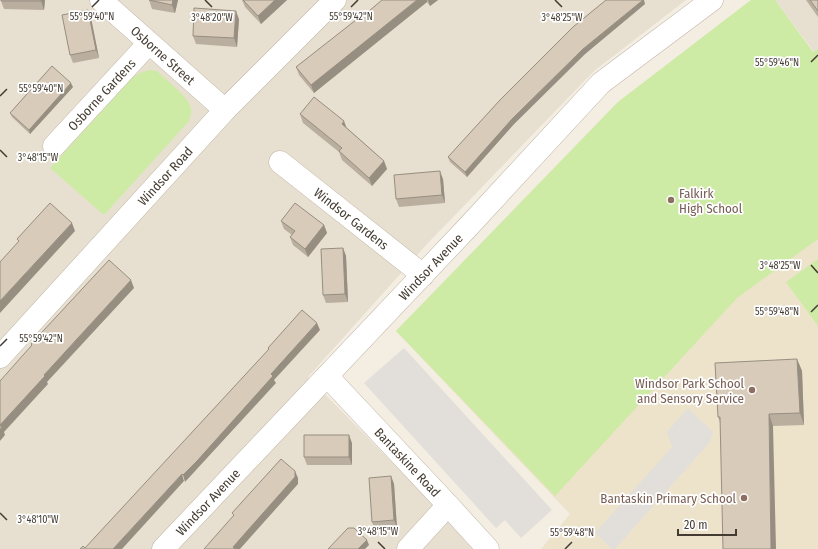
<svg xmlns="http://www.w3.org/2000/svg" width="818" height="549" font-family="'Fira Sans Condensed',sans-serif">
  <rect width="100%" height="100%" fill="#f3ede2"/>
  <path fill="#e7dfcf" d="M0,0H686L594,71L427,244L308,377L430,501L472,549H0Z
    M775,0H818V49L814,52Z"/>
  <path fill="#ede2ca" d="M751,0H775L813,52L818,49V549H541L570,514L396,331L618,102Z"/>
  <path fill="#ceeba6" d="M751,0H775L813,52L818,49V239L737,298L555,496L396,331L618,102Z
    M149,70L157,71C166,80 188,96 191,108C192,112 190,117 189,121L104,215L50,168L132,78L140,73Z
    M818,259V326L786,282Z"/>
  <path fill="#e2dfdb" d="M404,348L552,510L521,538L505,520L496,528L364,383Z
    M688,408L713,432L710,442L615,549H612L595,533L672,447L667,432Z"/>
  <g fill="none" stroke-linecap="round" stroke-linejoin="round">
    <defs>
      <g id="minor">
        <path id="s1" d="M101,0L225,110"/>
        <path id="s2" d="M54,146L149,43"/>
        <path id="s3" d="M280,162L423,275"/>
        <path id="s4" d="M0,357L225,110L335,0"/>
        <path id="s5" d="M327,376L448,505L488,549"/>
        <path id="s6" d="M163,549L467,228L601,83L712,0"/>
        <path d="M408,549L448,505"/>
      </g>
    </defs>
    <use href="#minor" stroke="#c1b7a7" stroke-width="23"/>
    <use href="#minor" stroke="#fff" stroke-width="22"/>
  </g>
  <path fill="#baaf9f" d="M45,0L44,10L4,9L1,1Z
    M149,0H178L175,13L152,9Z
    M242,0H287L261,24L245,7Z
    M382,0H438L430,6L427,2L314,93L299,75L296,67L362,17Z
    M806,0H818V17Z
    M645,4L585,54L514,124L467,177L450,162L448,157Z
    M88,10L91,18L99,58L73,63L70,55Z
    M239,19L237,47L196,44L193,36Z
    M73,87L30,134L12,117L10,113Z
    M300,114L347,128L384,161L387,169L372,186L342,160L339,152L303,123Z
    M443,179L445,203L399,207L396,199Z
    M281,221L324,225L327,233L308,257L293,245L290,237L292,235L284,229Z
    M343,248L346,256L348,302L326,303L323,295Z
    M797,359L802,371L804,425L773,426L721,425L718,417Z
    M352,443V465H307L304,457Z
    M391,476L394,484L397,528L375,530L372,522Z"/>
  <path fill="#978e82" d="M41,0H45L44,10L41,1Z
    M173,0H178L175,13L172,5Z
    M275,0H287L261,24L258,16Z
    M417,0H427V2L314,93L311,85Z
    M428,0H438L430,6Z
    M643,0H644L645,4L585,54L514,124L467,177L465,172L512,119L583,49Z
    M88,10L91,18L99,58L96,50Z
    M236,11L239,19L237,47L234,38Z
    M71,83L73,87L30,134L29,130Z
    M344,121L347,129L342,124Z
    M384,161L387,169L372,186L369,178Z
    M440,171L443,179L445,203L442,195Z
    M72,223L75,231L0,313V301Z
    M324,225L327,233L308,257L305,249Z
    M343,248L346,256L348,302L345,294Z
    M131,280L134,288L47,382L48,384L4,432L5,435L0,441V425L44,375Z
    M317,323L320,330L274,380L276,383L185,482L183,475L271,374Z
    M797,359L802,371L804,425L800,413Z
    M769,414L773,426L776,549H771Z
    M349,435L352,443V465L349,457Z
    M295,471L298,478V484L240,549H233V547Z
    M182,474L184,481L122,549H113Z
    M391,476L394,484L397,528L394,520Z
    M367,540L369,545L365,549H358Z"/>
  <path fill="#d8cbb9" stroke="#978e82" d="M1,0H41V1H1Z
    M149,0H173L172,5Z
    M243,0H275L258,16Z
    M382,0H417L311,85L296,67L361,16L362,17Z
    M606,0H643L583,49L512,119L465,172L448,157L500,100L573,27Z
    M810,0H818V11Z
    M194,8L236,11L234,38L193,36Z
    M88,10L96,50L70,55L62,15Z
    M52,66L71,83L29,130L10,113Z
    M314,97L344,121L342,124L384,161L369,178L339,151L342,148L300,114Z
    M440,171L442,195L396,199L394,175Z
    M50,203L72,223L0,301V262L19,241L17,239Z
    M295,203L324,225L305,249L290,237L295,231L281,221Z
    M343,248L345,294L323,295L321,249Z
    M109,260L131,280L44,375L45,376L0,425L2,427L0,430V381L32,345L31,344Z
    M302,310L317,323L271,374L273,376L197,461L183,475L182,474L113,549H80L83,546L85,548L269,349L268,348Z
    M797,359L800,413L769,414L771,549H723L720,417H718L715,363Z
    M304,435H349V457H304Z
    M281,459L295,471V477L233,547L235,549H204L234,515L232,513Z
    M391,476L394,520L372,522L369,478Z
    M348,528H354L367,540L358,549H328Z"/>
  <path fill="none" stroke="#443c32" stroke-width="1.5" d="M205,0L212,7M555,0L562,7M92,7L99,0M351,7L358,0M811,62L818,55M0,96L7,89M0,150L7,157M811,265L818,273M811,312L818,305M0,346L7,339M0,513L7,520M378,542L385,549M565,549L572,542"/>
  <g fill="#8d6e63" stroke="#fff" stroke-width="1.5">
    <circle cx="671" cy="200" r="4"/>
    <circle cx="752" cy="390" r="4"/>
    <circle cx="744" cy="498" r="4"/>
  </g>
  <g text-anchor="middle" stroke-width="3.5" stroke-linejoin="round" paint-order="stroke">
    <g font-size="13" fill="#443c32" stroke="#fff">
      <text dy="5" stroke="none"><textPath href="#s1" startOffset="83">Osborne Street</textPath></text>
      <text dy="5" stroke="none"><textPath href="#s2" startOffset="70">Osborne Gardens</textPath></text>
      <text dy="5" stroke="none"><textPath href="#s4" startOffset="245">Windsor Road</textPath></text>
      <text dy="5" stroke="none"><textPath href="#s3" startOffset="91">Windsor Gardens</textPath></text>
      <text dy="5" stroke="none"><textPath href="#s6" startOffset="389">Windsor Avenue</textPath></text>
      <text dy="5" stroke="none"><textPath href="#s5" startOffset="118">Bantaskine Road</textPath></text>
      <text dy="5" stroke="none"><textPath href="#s6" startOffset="65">Windsor Avenue</textPath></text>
    </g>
    <g font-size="13" fill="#785e54" stroke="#fff" text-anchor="end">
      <text x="679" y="198" text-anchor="start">Falkirk<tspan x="679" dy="15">High School</tspan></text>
      <text x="744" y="388">Windsor Park School<tspan x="744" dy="15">and Sensory Service</tspan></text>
      <text x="736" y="503">Bantaskin Primary School</text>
    </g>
  </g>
  <g font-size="10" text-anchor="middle" fill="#443c32" stroke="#fff" stroke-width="3.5" stroke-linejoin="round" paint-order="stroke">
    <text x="92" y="20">55°59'40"N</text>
    <text x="351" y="20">55°59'42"N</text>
    <text x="212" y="21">3°48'20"W</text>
    <text x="562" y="21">3°48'25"W</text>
    <text x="777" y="66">55°59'46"N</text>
    <text x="41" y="92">55°59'40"N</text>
    <text x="38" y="161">3°48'15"W</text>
    <text x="780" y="269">3°48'25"W</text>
    <text x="777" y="315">55°59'48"N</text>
    <text x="41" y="342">55°59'42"N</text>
    <text x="38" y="523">3°48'10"W</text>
    <text x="378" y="535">3°48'15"W</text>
    <text x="572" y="536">55°59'48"N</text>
  </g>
  <path d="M678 529v6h58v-6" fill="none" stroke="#443c32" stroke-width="2"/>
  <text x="684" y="529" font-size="12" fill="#443c32" stroke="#ffffff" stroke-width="3" paint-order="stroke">20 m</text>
</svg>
